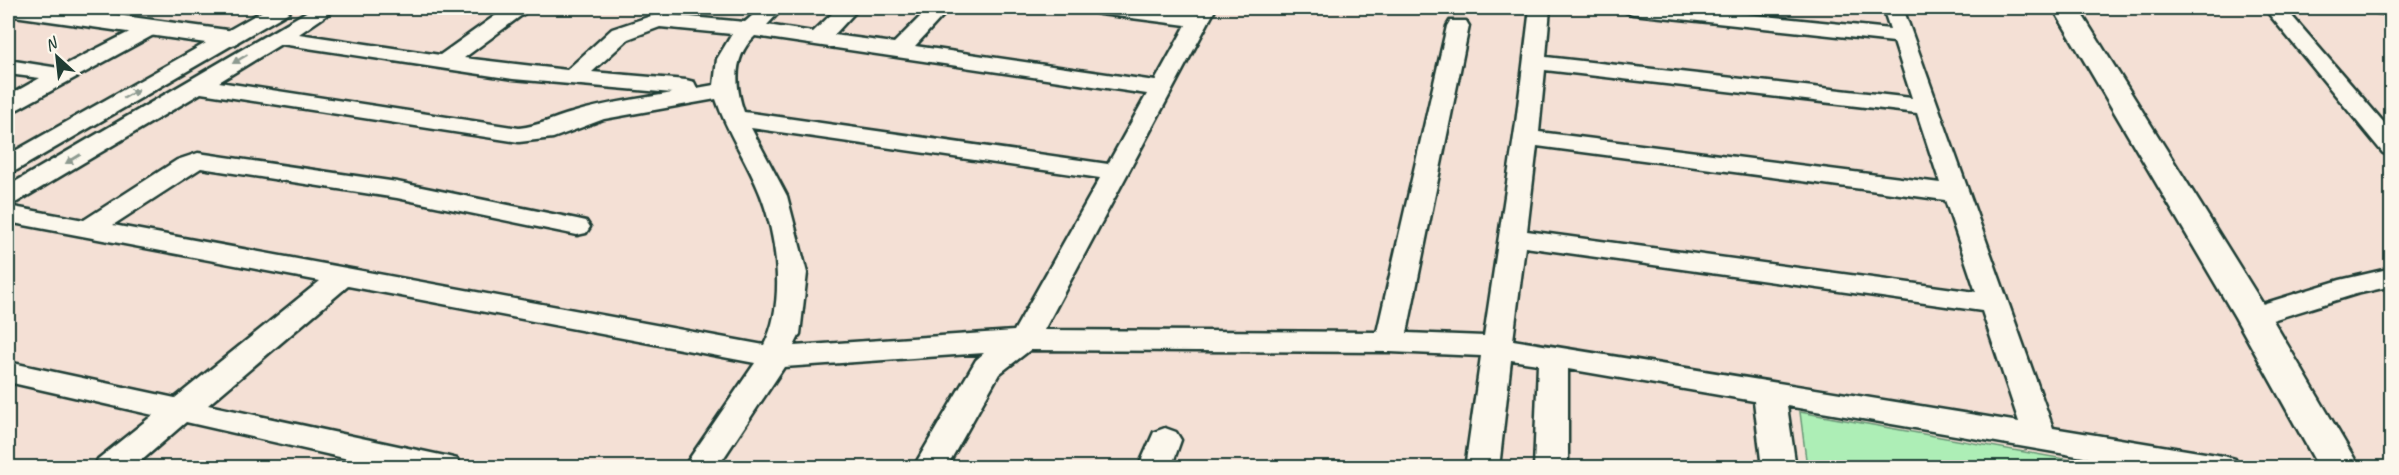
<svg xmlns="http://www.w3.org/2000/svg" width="2399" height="475" font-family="Caveat,sans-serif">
  <rect width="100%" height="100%" fill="#f4e0d5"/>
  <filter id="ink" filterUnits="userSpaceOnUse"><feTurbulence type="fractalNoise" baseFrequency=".0167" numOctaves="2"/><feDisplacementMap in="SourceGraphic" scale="12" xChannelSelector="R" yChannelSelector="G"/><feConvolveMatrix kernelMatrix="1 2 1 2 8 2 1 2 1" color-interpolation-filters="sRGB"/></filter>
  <g filter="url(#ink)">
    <path fill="#adeeb6" stroke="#669675" stroke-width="1.5" d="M1800,412L2109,467H1807Z"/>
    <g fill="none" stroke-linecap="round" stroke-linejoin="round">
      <defs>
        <path id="street" d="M268,8H292L289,12L17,170L8,172V155Z
          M313,8H337L299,34L440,55L506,8H529L526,12L464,58L567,70L612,29L651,16L658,14L745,22L761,8H783L767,25L813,32L838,8H859L834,35L894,43L929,8H950L915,46L1155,81L1186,25L1100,14L1093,12L1090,8H1147L1193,13L1196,8H1216L1044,330L1377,332L1447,26L1450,21H1466L1469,26L1407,333L1484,336L1516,123L1530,8H1550L1546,57L1912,98L1894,42L1633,14L1626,12L1623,8H1687L1890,29L1883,8H1903L2053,428L2223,456L2235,459L2239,468H2147L1787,406L1796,468H1762L1754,401L1568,369V468H1534L1538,364L1511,360L1499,468H1465L1481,356L1390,352L1030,350L999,374L946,468H913L976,360L984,353L784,367L717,468H683L755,363L348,286L208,405L445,456L457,459L461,468H388L186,422L133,468H94L98,459L153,415L8,382V362L175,398L320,281L8,222V206L84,220L177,160L198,153L397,182L577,219L586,221L590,227L586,233L577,235L397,198L201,168L113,225L764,345C786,303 777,238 761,196C748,162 727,133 716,99L604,119L553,138L519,142L201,93L17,202L8,205V186ZM660,27L732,34L717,59L714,85L697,88L694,82L686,80L592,72L628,39ZM755,36L1147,94L1108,164L744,112C735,86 732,57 755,36ZM281,44L513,79L672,93C639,99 604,103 572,113C553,118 539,126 519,128L219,82ZM1545,70L1917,113L1940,183L1539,132ZM751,128L1100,178L1014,331L794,346L800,334L807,273L787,196ZM1537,146L1945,200L1976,292L1527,231ZM1525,247L1982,311L2019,422L1513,340Z
          M2264,8H2285L2392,132V155L2383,153Z
          M2369,8H2392V15L2372,12Z
          M151,21L159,22L162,27L159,32L16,110L8,112V96L40,78L8,74V60L59,68Z
          M2392,268V286L2356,294L2253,326L2243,324L2238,317L2243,310L2340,280Z
          M1165,428L1176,432L1181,440L1171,468H1138L1154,432Z"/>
        <path id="secondary" d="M8,8H65L227,30L236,32L240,38L236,44L227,46L14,16L8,14Z
          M2053,8H2078L2271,317L2360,468H2319L2235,317Z"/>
      </defs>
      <use href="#street" stroke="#1f3d34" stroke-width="5"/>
      <use href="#secondary" stroke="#1f3d34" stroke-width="5"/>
      <use href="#street" fill="#fbf7ec" fill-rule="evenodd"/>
      <use href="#secondary" fill="#fbf7ec" fill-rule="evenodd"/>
    </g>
    <defs><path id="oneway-solid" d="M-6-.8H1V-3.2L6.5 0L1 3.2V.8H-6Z" transform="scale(1.5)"/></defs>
    <g fill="#8d9a90">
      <use href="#oneway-solid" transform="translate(240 59) rotate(149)"/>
      <use href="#oneway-solid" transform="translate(131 94) rotate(-30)"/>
      <use href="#oneway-solid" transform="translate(73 159) rotate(149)"/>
    </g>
  </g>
  <rect width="2399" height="475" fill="none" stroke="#fbf7ec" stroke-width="30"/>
  <rect x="15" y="15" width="2369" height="445" fill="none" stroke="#1f3d34" stroke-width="2" filter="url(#ink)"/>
  <g transform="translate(57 57) rotate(333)" stroke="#fbf7ec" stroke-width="4.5" paint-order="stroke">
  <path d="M0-4.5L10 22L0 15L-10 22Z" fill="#1f3d34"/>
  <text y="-9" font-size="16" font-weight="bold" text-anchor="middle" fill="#1f3d34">N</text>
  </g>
</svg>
